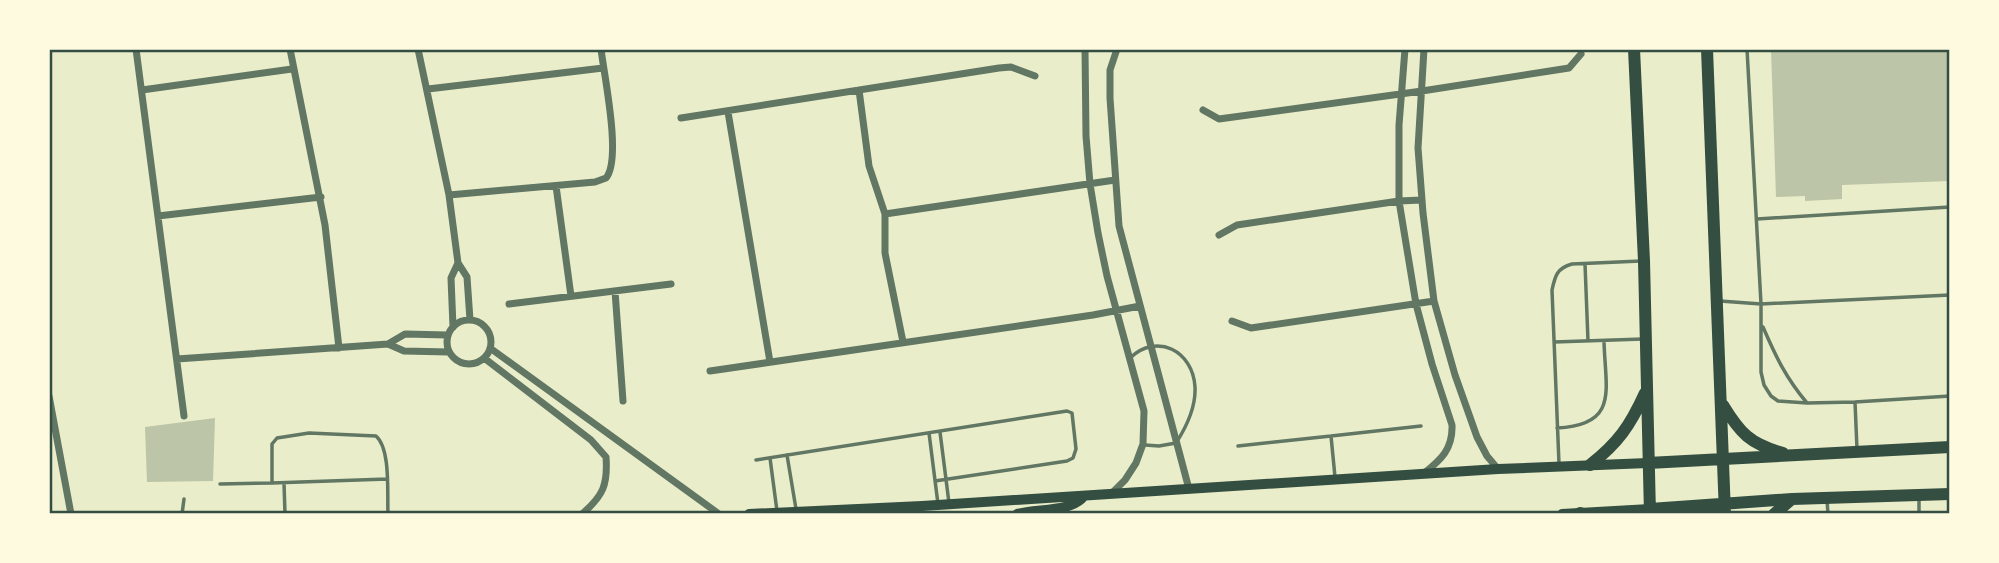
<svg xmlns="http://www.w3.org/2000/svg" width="1999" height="563" font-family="Quicksand,sans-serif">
  <rect width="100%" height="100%" fill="#e9edc9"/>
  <path fill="#bcc5a7" d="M1771,49H1950V181L1842,185V199L1805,201V196L1776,197Z
    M215,418L213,481L147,482L145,427Z"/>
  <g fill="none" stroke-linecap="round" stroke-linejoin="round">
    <path stroke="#617663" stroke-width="3.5" d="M1757,219L1950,207
      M1585,264L1588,341
      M1950,295L1761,304V372L1764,385L1771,396L1778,401L1807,403L1855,402L1950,396
      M1720,301L1761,304L1747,49
      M1763,327C1776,357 1786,378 1807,403
      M1554,342L1643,339
      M1130,358C1157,332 1193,351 1195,387C1196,407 1187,426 1176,443L1159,446L1145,445
      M1855,402L1857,449
      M1557,428C1620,425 1605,389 1604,341
      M940,432L949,503
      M929,433L938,504
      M1238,446L1331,436
      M787,455L796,509
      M770,458L777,511
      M756,460L1067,411L1072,413L1076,449L1073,458L1067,461L935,481
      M1559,464L1552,290C1555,276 1557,268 1572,264L1641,261
      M1335,477L1331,436L1421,426
      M387,479L272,483V444L277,438L309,433L376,436C391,449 387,494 388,514
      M284,483L285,514
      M220,484L272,483
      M1919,499V514
      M1827,500L1828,514
      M182,514L184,499"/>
    <path stroke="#617663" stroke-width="7" d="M136,49L184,416
      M290,49L325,225L339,348
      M418,49L449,195L458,263L467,277L470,320
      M1085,49L1086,136L1090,184L1098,233L1107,276L1144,411L1143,444L1136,463L1125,480L1112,493
      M1117,49L1110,70V98L1119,226L1189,489
      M1405,49L1399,125V201L1416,304L1432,364L1452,425C1453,449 1441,460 1423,474
      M1424,49L1418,148L1423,213L1434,301L1455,375L1477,437L1487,456L1498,469
      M428,89L603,68
      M142,90L292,69
      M859,90L869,166L885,214V253L903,342
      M1203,110L1219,119L1422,91L1569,68L1581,54
      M728,112L770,362
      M681,118L999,68L1011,67L1035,76
      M556,186L571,296
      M449,195L595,182L606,178C622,159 604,75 601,49
      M885,214L1115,180
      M158,216L321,197
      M1219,235L1237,225L1399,201L1422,200
      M615,291L623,401
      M509,304L671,284
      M447 342a22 22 0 1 1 44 0a22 22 0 1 1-44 0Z
      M1232,321L1251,328L1434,301
      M453,327L451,278L458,263
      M388,344L405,334L447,335
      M490,348L719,514
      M484,358L591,440L606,457C608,485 603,496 582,514
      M177,359L388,344L404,351L449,352
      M710,371L1093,315L1140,306
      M49,396L71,514"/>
    <path stroke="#344e41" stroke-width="10" d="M749,514L922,506L1498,469L1648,463
      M1017,514C1038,508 1070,513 1084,496
      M1562,514L1650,509"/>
    <path stroke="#344e41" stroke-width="12" d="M1634,49L1644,261L1650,514
      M1707,49L1725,514
      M1723,405C1740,433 1750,444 1783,453
      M1648,463L1950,447
      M1590,465C1618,443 1630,426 1645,393
      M1650,509L1792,499L1950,494
      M1580,513L1583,514
      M1774,514L1792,499"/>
  </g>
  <rect width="1999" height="563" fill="none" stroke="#fefae0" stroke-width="102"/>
  <rect x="51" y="51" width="1897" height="461" fill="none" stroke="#344e41" stroke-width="2.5"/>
</svg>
